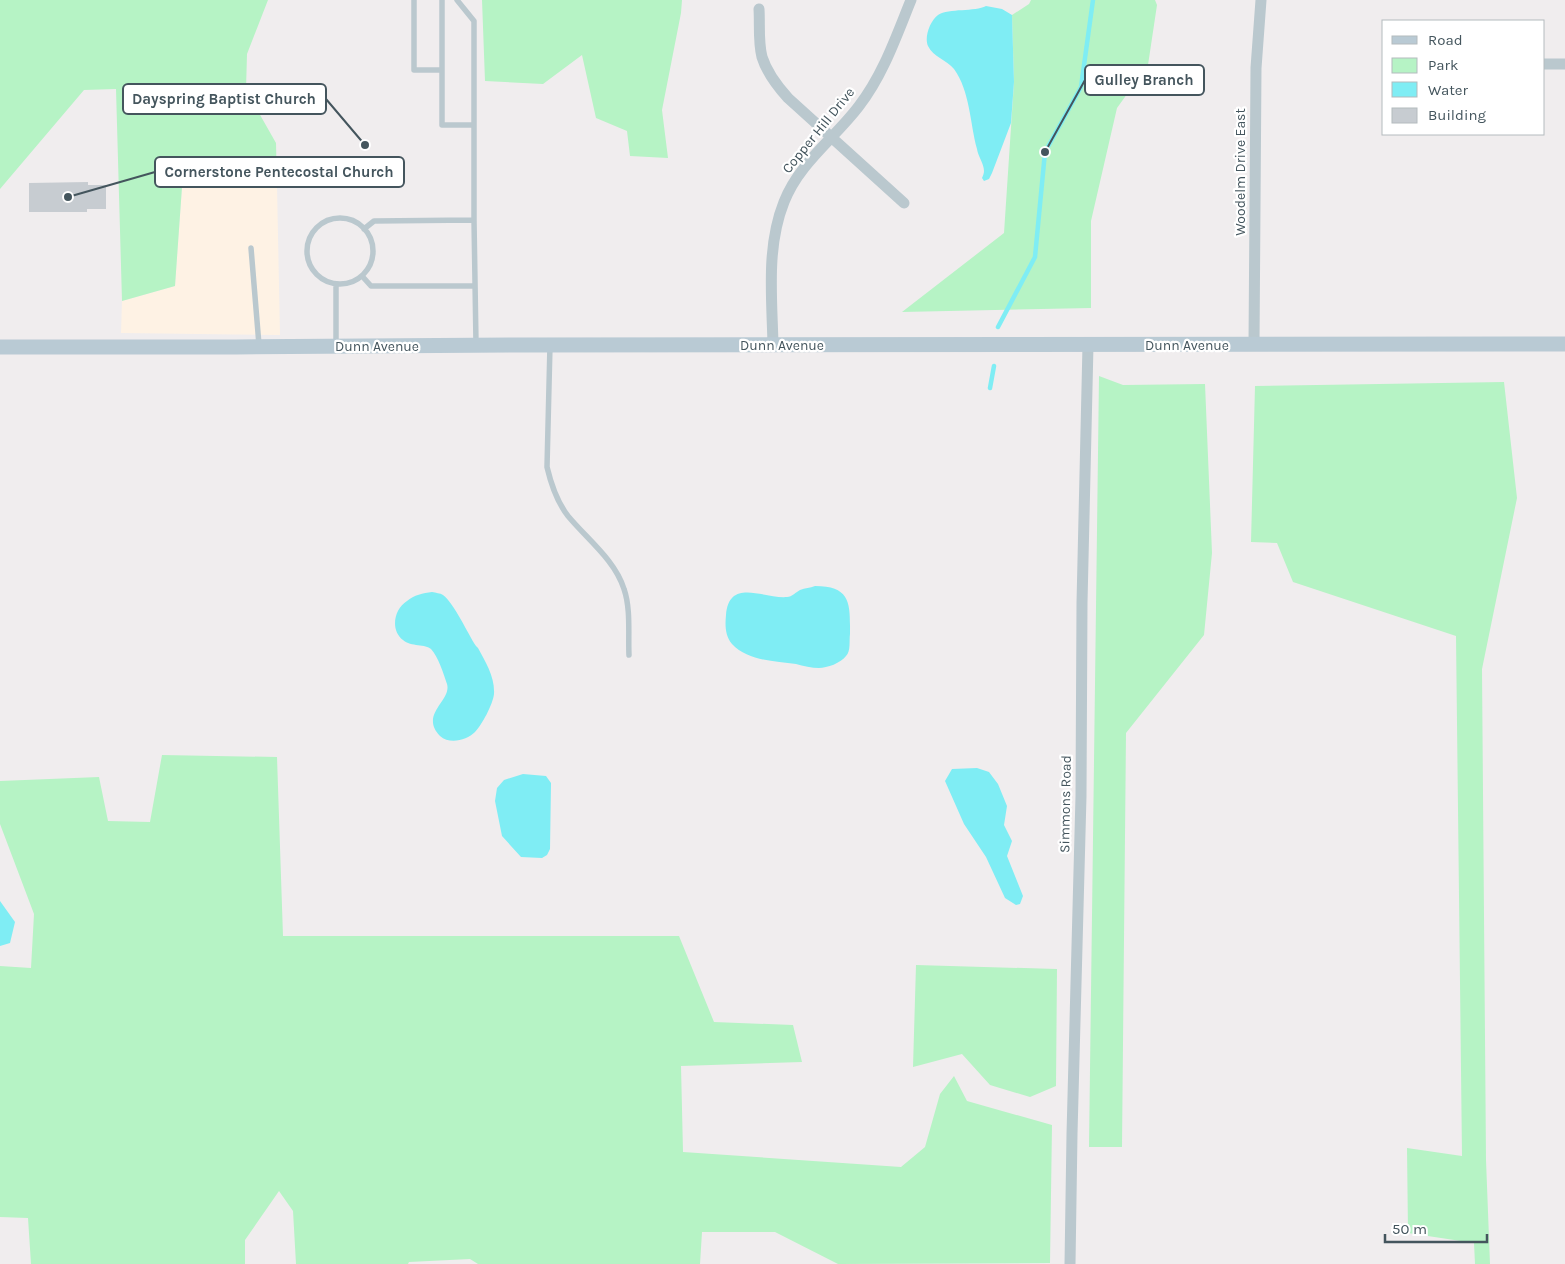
<svg xmlns="http://www.w3.org/2000/svg" width="1565" height="1264" font-family="Karla,sans-serif">
  <rect width="100%" height="100%" fill="#f0edee"/>
  <path fill="#fef2e4" d="M277,186L280,335L121,333L122,301L175,286L182,187Z"/>
  <path fill="#b6f3c5" d="M0,0H268L247,54L246,90L276,143L277,186L182,187L175,286L122,301L116,89L84,90L0,189Z
    M482,0H682L681,13L662,110L668,158L630,156L627,131L596,118L582,55L543,84L485,81Z
    M1031,0H1155L1157,5L1148,65L1117,108L1091,221V308L902,312L1004,233L1014,82L1012,15L1029,4Z
    M1099,376L1123,385L1205,384L1212,553L1204,635L1126,733L1122,1147H1089Z
    M1504,382L1517,498L1482,669L1486,1160L1490,1264H1475L1474,1243L1408,1233L1407,1148L1462,1156L1456,636L1293,582L1277,543L1251,542L1255,386Z
    M162,755L277,757L283,936H679L714,1022L793,1025L802,1062L681,1066L683,1152L901,1167L925,1147L940,1094L954,1076L967,1101L1052,1125L1050,1263L838,1264L775,1232H702L700,1264H478L470,1259L409,1262L408,1264H296L293,1211L279,1191L245,1240V1264H31L28,1218L0,1217V966L31,968L34,914L0,824V781L99,777L108,821L150,822Z
    M916,965L1057,969L1056,1086L1030,1097L990,1085L962,1054L913,1067Z"/>
  <path fill="#7fedf4" d="M986,6L1002,9L1012,15L1014,82L1011,123L992,173L989,179L984,181L982,178C983,176 984,173 984,171C984,164 978,156 977,149C970,123 970,91 954,69C947,60 933,57 928,46C924,37 930,21 938,15C949,8 975,12 986,6Z
    M815,586C852,586 850,605 850,634C849,641 851,651 846,656C841,663 827,668 819,668C812,668 803,666 796,664C775,661 748,661 732,644C725,636 725,625 726,615C729,577 764,599 787,597C792,597 796,592 800,590C805,588 810,588 815,586Z
    M432,592C436,593 440,593 443,595C454,603 468,634 476,646L478,648C486,663 495,677 494,694C493,704 482,725 475,732C467,740 450,745 440,736C419,714 452,701 447,684C444,675 438,656 431,649C426,644 411,647 403,640C390,630 394,609 407,601C414,595 423,593 432,592Z
    M977,768L989,772L998,784L1007,806L1004,825L1012,841L1007,856L1023,896L1020,904L1016,905L1005,898L986,857L964,824L945,781L952,769Z
    M523,774L546,776L551,783L550,849L547,855L542,858L521,857L502,836L495,801L497,788L504,780Z
    M0,901L15,922L10,943L0,946Z"/>
  <g fill="none" stroke-linecap="round" stroke-linejoin="round">
    <path stroke="#7fedf4" stroke-width="4.5" d="M998,327L1035,257L1045,152L1081,87L1093,0
      M990,388L994,366"/>
  </g>
  <path fill="#c7ccd1" d="M88,182V185H106V209H87V212H29V183Z"/>
  <g fill="none" stroke-linecap="round" stroke-linejoin="round">
    <path stroke="#bac8ce" stroke-width="5.5" d="M414,0V70H442V125H474
      M457,0L474,21V220
      M442,70V0
      M307 251a33 33 0 1 1 66 0a33 33 0 1 1-66 0Z
      M364,229L374,221L474,220L476,343
      M251,248L259,345
      M362,276L371,286H475
      M550,345L547,467C551,484 557,502 568,516C587,539 615,560 624,589C631,609 628,635 629,655
      M336,346V284"/>
    <path stroke="#bac8ce" stroke-width="11" d="M759,9C760,24 758,42 762,57C767,73 777,86 788,98L904,203
      M1544,64H1565
      M1254,344L1256,68L1261,0
      M773,345C772,298 766,247 784,202C799,163 835,138 859,106C883,75 896,37 911,0
      M1070,1264L1072,1134L1081,796L1082,603L1088,345"/>
    <path stroke="#b9cad4" stroke-width="15" d="M0,347H236L517,345L1565,344"/>
  </g>
  <g text-anchor="middle" stroke-width="4.5" stroke-linejoin="round" paint-order="stroke">
    <g font-size="14" fill="#44555d" stroke="#fff">
      <text transform="translate(818 130) rotate(-51)" y="5">Copper Hill Drive</text>
      <text transform="translate(1240 172) rotate(-90)" y="5">Woodelm Drive East</text>
      <text x="782" y="350">Dunn Avenue</text>
      <text x="1187" y="350">Dunn Avenue</text>
      <text x="377" y="351">Dunn Avenue</text>
      <text transform="translate(1065 804) rotate(-89)" y="5">Simmons Road</text>
    </g>
  </g>
  <path fill="none" stroke="#44555d" stroke-width="2" d="M1045 152L1085 80M365 145L326 99M68 197L155 172"/>
  <g fill="#44555d" stroke="#fff" stroke-width="2">
    <circle cx="1045" cy="152" r="5"/>
    <circle cx="365" cy="145" r="5"/>
    <circle cx="68" cy="197" r="5"/>
  </g>
  <g fill="#fff" stroke="#44555d" stroke-width="2">
    <rect x="1085" y="65" width="119" height="30" rx="5"/>
    <rect x="123" y="84" width="203" height="30" rx="5"/>
    <rect x="155" y="157" width="249" height="30" rx="5"/>
  </g>
  <g font-size="15" text-anchor="middle" font-weight="bold" fill="#44555d">
    <text x="1144" y="85">Gulley Branch</text>
    <text x="224" y="104">Dayspring Baptist Church</text>
    <text x="279" y="177">Cornerstone Pentecostal Church</text>
  </g>
  <rect x="1382" y="20" width="162" height="115" fill="#ffffff" stroke="#b4bbbe"/>
  <rect x="1392" y="36" width="25" height="8" fill="#b9cad4" stroke="#b4bbbe"/>
  <text x="1428" y="45" font-size="15" fill="#44555d">Road</text>
  <rect x="1392" y="58" width="25" height="15" fill="#b6f3c5" stroke="#b4bbbe"/>
  <text x="1428" y="70" font-size="15" fill="#44555d">Park</text>
  <rect x="1392" y="82" width="25" height="15" fill="#7fedf4" stroke="#b4bbbe"/>
  <text x="1428" y="95" font-size="15" fill="#44555d">Water</text>
  <rect x="1392" y="108" width="25" height="15" fill="#c7ccd1" stroke="#b4bbbe"/>
  <text x="1428" y="120" font-size="15" fill="#44555d">Building</text>
  <path d="M1385 1234v8h102v-8" fill="none" stroke="#44555d" stroke-width="2.5"/>
  <text x="1392" y="1234" font-size="15" fill="#44555d" stroke="#ffffff" stroke-width="4" paint-order="stroke">50 m</text>
</svg>
